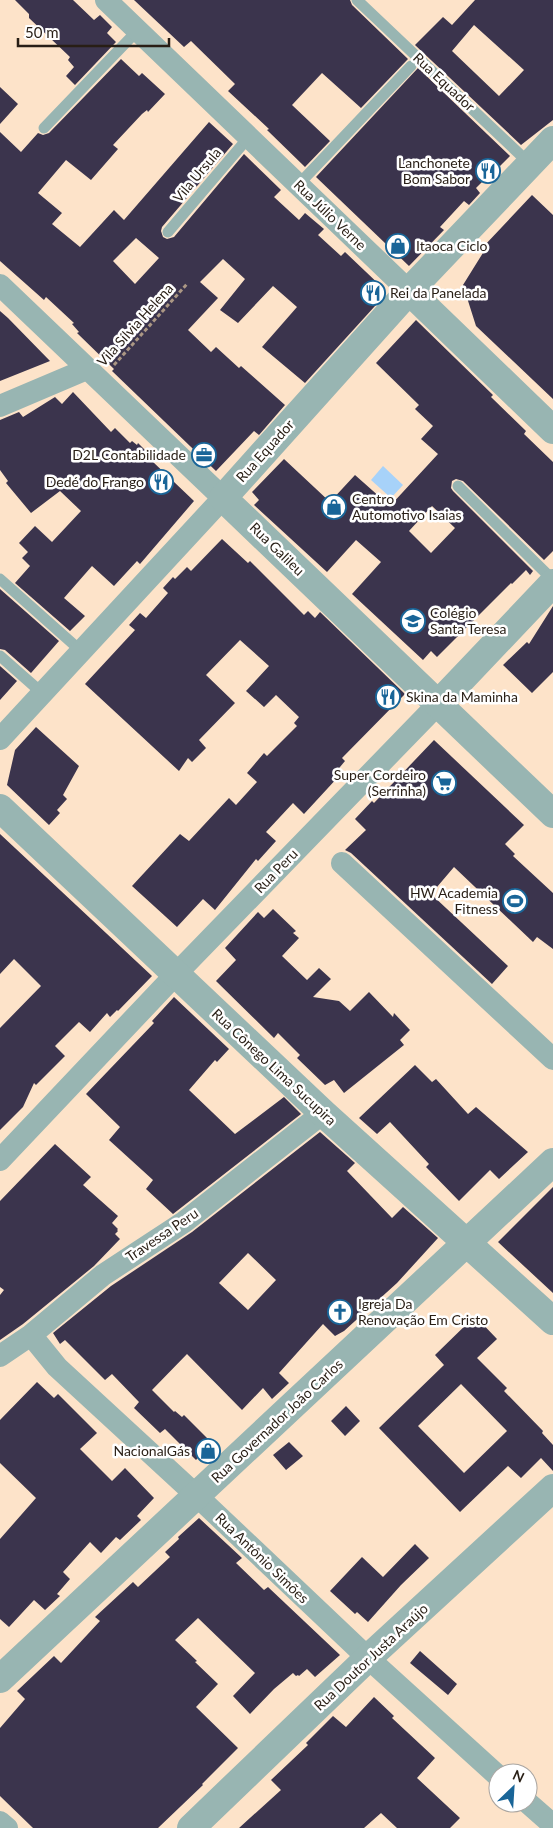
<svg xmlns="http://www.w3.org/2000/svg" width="553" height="1828" font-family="Lato,sans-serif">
  <rect width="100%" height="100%" fill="#fde3c9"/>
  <path fill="#a7d2f9" d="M383,466L403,485L391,498L371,480Z"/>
  <path fill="#3b344d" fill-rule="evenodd" d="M15,0H73L94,20L100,15L112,27L107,33L116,42L75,85L66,76L74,67L68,60L70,57L29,18V14Z
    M134,0H350L352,5L408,59L361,108L322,73L292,105L330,141L305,167L267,130L269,129L228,91L235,84L191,41L184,47Z
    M475,0H553V120L521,145L415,45L443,17L452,25ZM474,25L524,70L499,96L452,51Z
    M121,59L139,76L142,73L165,94L148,112L147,110L142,114L113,145L118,149L91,180L66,160L38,193L62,213L52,224L80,247L114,210L124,220L209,122L233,144L162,227L161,231L163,237L167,239L174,237L244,154L281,190L274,197L299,220L305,213L324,229L318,235L341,256L345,252L385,290V295L305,383L262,347L297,307L273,286L238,323L220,310L245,279L223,259L200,282L218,298L188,330L211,352L216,347L239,368L241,366L285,405L259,435L254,431L216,471L112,371L114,369L77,333L79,332L72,324L74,323L46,297L44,300L0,261V132L21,152L38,133L43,135L49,133ZM136,238L159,258L135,284L113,261Z
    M418,68L510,156L500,166L499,165L476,188L480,193L469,205L464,201L440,227L444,230L409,266L316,177Z
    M0,87L18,104L0,124Z
    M532,195L553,215V399L476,326L463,285L486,248L484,246Z
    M0,311L8,318L50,361L0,381Z
    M416,320L493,395L491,397L526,431L524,434L553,462V551L544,560L463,481L456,479L452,481L451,488L453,491L533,571L530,575L526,570L512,584L511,583L437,657L431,651L423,660L352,594L381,562L356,540L327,572L254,505L259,500L252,492L284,459L330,502L355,475L390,506L438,454L421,439L433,426L415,409L419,405L376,363ZM432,506L455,528L431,553L409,531Z
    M73,392L111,432L115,428L130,443L132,441L137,445L138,443L154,459L152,461L194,501L140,564L137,561L114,586L92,566L64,598L85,616L70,631L15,583L30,566L22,558L28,552L19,543L35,526L52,542L81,511L60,491L31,513L6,483L8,481L0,470V420L19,412L23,417L55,397L62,404Z
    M222,539L248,563L250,561L304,615L308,611L315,618L320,612L405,694L342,758L345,761L335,773L339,776L304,814L293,803L266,832L276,841L258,861L256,859L215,910L203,899L177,927L132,886L180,834L189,841L229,798L236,805L257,782L247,773L264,753L267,756L297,726L294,723L299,717L276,695L264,707L246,691L269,666L240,640L206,675L235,703L199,740L206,748L192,762L188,758L179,771L85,684L135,630L129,625L140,613L146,618L168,593L163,588L173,577L175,579L187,567L191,571Z
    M0,589L59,641L31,673L5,650L0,649Z
    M553,606V672L532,693L503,665L527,642L529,644Z
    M0,666L17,681L0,700Z
    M36,727L79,766L63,795L67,799L57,810L60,813L49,825L7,785L15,750Z
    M434,740L524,825L505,844L515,854L513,856L553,893V949L537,937L533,942L454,867L431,894L508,966L492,984L351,853L345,850L366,830L355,819L372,801L374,803Z
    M0,834L152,976L118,1011L117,1010L110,1017L107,1013L90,1032L79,1022L55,1046L65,1056L36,1085L34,1083L23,1107L0,1130V1028L41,986L14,959L0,974Z
    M273,909L296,931L293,933L299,938L282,956L307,980L319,968L331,979L313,997L339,1001L350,1011L369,992L393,1017L394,1013L410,1030L400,1040L404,1045L344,1093L334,1080L325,1085L297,1058L300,1055L278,1033L274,1038L216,981L236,960L225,948L258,912L264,918Z
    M174,997L229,1049L217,1062L215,1060L189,1090L235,1134L284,1097L301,1114L173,1214L146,1189L153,1180L109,1140L120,1127L86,1094L154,1023L152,1021Z
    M415,1065L432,1082L436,1079L468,1114L476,1107L528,1152L499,1179L490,1170L459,1201L426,1167L429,1164L390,1122L377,1134L359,1118Z
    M320,1132L355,1163L347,1171L392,1218L403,1207L438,1238L397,1283L344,1331L335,1336L323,1324L279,1373L289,1383L272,1399L263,1388L242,1410L187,1354L152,1390L174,1412L175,1411L182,1417L184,1415L212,1443L196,1460L165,1429L160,1433L134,1408L139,1402L112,1374L105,1380L65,1340L60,1344L53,1333L111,1286L192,1232ZM248,1253L276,1280L248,1310L219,1283Z
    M55,1144L91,1177L83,1185L118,1216L112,1223L118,1229L117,1230L118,1231L115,1234L120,1239L94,1266L23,1324L0,1340V1295L4,1290L0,1287V1201Z
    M553,1187V1293L498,1242Z
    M475,1316L497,1339L477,1358L507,1388L504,1391L543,1431L542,1433L553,1445V1471L541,1458L521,1478L508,1466L460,1512L379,1428L444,1365L435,1355ZM461,1384L507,1431L464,1473L418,1426Z
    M37,1382L54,1398L58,1394L97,1433L80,1449L112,1481L125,1468L154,1498L137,1516L141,1520L120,1540L116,1537L101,1553L90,1542L63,1572L70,1579L57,1594L60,1596L45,1610L34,1600L9,1627L0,1619V1539L36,1498L0,1463V1420Z
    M346,1406L360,1421L345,1436L331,1421Z
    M289,1442L303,1456L286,1470L273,1455Z
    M199,1518L242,1558L236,1563L264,1590L268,1587L340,1655L315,1677L307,1669L299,1676L298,1675L296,1676L293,1673L274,1689L250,1714L233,1696L255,1673L198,1618L175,1640L197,1661L195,1662L218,1684L196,1707L238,1748L202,1784L203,1785L158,1828H33L0,1796V1728L25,1699L17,1691L54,1656L61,1663L100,1621L95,1617L133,1582L138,1587L170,1557L165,1552L179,1539L178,1537Z
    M415,1544L429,1558L401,1585L368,1622L357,1612L355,1614L330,1591L362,1557L383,1577Z
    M420,1651L457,1684L448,1695L410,1663Z
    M374,1697L394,1716L392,1718L435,1758L417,1778L460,1818L450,1828H397L381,1813L364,1828H239L281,1790L271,1780L308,1745L306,1743L333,1716L346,1727Z"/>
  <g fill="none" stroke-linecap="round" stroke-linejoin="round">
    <path stroke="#ab9784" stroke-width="3" stroke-dasharray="4 2.5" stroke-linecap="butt" d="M114,365L187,284"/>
    <path stroke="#98b5b2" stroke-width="11" d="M357,0L530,164
      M44,128L138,30
      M298,185L411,66
      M168,232L248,138
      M458,486L553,580
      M0,579L81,651
      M0,656L42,693"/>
    <path stroke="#98b5b2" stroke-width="22" d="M106,0L409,291
      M0,285L223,498L0,739
      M0,406L87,369
      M342,863L553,1059
      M0,1160L176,974L439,703
      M31,1335L57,1367L197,1496L368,1658L498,1776
      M0,1356L31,1335L103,1275L184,1222L323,1113
      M528,1803L553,1825
      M0,1822L7,1828"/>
    <path stroke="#98b5b2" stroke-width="28" d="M553,140L409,291L223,498L553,814
      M409,291L553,430
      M439,703L553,583
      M0,808L323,1113L553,1321
      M0,1679L553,1162
      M191,1828L368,1658L553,1488"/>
  </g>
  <defs>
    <symbol id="restaurant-ring" viewBox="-11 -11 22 22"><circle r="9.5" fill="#fff" stroke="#196598" stroke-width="1.5"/><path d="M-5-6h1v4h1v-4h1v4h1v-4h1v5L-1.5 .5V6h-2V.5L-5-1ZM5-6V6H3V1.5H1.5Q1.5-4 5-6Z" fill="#196598"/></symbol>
    <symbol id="shop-ring" viewBox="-11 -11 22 22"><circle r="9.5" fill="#fff" stroke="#196598" stroke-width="1.5"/><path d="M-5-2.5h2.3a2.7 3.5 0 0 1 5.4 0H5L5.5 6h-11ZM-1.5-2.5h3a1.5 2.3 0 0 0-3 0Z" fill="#196598"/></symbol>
    <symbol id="office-ring" viewBox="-11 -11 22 22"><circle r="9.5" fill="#fff" stroke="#196598" stroke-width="1.5"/><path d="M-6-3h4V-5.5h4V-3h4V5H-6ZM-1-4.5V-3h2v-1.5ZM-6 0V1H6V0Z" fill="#196598"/></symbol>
    <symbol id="school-ring" viewBox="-11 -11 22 22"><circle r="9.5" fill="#fff" stroke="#196598" stroke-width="1.5"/><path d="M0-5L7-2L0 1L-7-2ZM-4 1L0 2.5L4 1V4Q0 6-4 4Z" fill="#196598"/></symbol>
    <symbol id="supermarket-ring" viewBox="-11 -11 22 22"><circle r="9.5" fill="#fff" stroke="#196598" stroke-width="1.5"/><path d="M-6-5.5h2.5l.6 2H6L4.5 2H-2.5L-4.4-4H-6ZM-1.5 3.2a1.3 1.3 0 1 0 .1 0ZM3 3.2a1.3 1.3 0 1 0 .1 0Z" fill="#196598"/></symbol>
    <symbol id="stadium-ring" viewBox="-11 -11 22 22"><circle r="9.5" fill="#fff" stroke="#196598" stroke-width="1.5"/><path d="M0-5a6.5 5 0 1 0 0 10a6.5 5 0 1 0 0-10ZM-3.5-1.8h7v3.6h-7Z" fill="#196598"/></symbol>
    <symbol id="church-ring" viewBox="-11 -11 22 22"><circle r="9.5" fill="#fff" stroke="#196598" stroke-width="1.5"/><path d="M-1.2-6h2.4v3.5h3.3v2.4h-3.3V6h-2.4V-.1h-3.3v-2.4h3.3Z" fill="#196598"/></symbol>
  </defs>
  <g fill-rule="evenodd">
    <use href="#restaurant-ring" x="474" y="157" width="28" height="28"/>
    <use href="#shop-ring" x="384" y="232" width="28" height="28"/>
    <use href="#restaurant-ring" x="359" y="279" width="28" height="28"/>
    <use href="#office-ring" x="190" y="441" width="28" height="28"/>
    <use href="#restaurant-ring" x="147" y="468" width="28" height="28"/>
    <use href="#shop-ring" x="320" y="493" width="28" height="28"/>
    <use href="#school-ring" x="399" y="607" width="28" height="28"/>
    <use href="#restaurant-ring" x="374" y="683" width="28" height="28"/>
    <use href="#supermarket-ring" x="430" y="769" width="28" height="28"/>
    <use href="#stadium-ring" x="501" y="887" width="28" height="28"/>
    <use href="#church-ring" x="326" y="1298" width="28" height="28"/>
    <use href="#shop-ring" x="194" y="1437" width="28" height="28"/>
  </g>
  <g text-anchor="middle" stroke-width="5" stroke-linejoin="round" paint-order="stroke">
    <g font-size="14" fill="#281e15" stroke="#fff">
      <text transform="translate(444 82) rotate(43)" y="5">Rua Equador</text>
      <text transform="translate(197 175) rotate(-50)" y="5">Vila Ursula</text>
      <text transform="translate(330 215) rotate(44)" y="5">Rua Júlio Verne</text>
      <text transform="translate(135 325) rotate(-48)" y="5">Vila Sílvia Helena</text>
      <text transform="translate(265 451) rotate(-48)" y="5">Rua Equador</text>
      <text transform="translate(277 549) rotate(44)" y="5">Rua Galileu</text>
      <text transform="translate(276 871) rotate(-46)" y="5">Rua Peru</text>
      <text transform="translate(274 1067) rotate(43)" y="5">Rua Cônego Lima Sucupira</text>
      <text transform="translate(162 1235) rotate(-34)" y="5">Travessa Peru</text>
      <text transform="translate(277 1421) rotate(-43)" y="5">Rua Governador João Carlos</text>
      <text transform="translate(262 1558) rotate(44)" y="5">Rua Antônio Simões</text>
      <text transform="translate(371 1657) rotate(-43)" y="5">Rua Doutor Justa Araújo</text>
    </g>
    <g font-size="14" fill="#281e15" stroke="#fff" text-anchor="end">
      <text x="470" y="168">Lanchonete<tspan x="470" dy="16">Bom Sabor</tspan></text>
      <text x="416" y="251" text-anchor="start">Itaoca Ciclo</text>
      <text x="390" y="298" text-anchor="start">Rei da Panelada</text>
      <text x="186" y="460">D2L Contabilidade</text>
      <text x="144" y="487">Dedé do Frango</text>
      <text x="352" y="504" text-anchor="start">Centro<tspan x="352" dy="16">Automotivo Isaias</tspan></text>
      <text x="430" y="618" text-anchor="start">Colégio<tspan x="430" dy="16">Santa Teresa</tspan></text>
      <text x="406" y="702" text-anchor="start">Skina da Maminha</text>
      <text x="426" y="780">Super Cordeiro<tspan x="426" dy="16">(Serrinha)</tspan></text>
      <text x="498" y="898">HW Academia<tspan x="498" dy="16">Fitness</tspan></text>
      <text x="358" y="1309" text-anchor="start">Igreja Da<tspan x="358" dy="16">Renovação Em Cristo</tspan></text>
      <text x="190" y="1456">NacionalGás</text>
    </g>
  </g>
  <g transform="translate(513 1788) rotate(25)"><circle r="24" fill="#ffffff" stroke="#a9a5a1"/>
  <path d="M0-4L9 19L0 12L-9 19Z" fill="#196598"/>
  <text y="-8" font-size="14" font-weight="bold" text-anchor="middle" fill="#281e15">N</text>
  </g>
  <path d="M18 38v8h151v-8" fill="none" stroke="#281e15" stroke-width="2.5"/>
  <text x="25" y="38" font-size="15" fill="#281e15" stroke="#ffffff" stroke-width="4" paint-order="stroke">50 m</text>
</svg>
